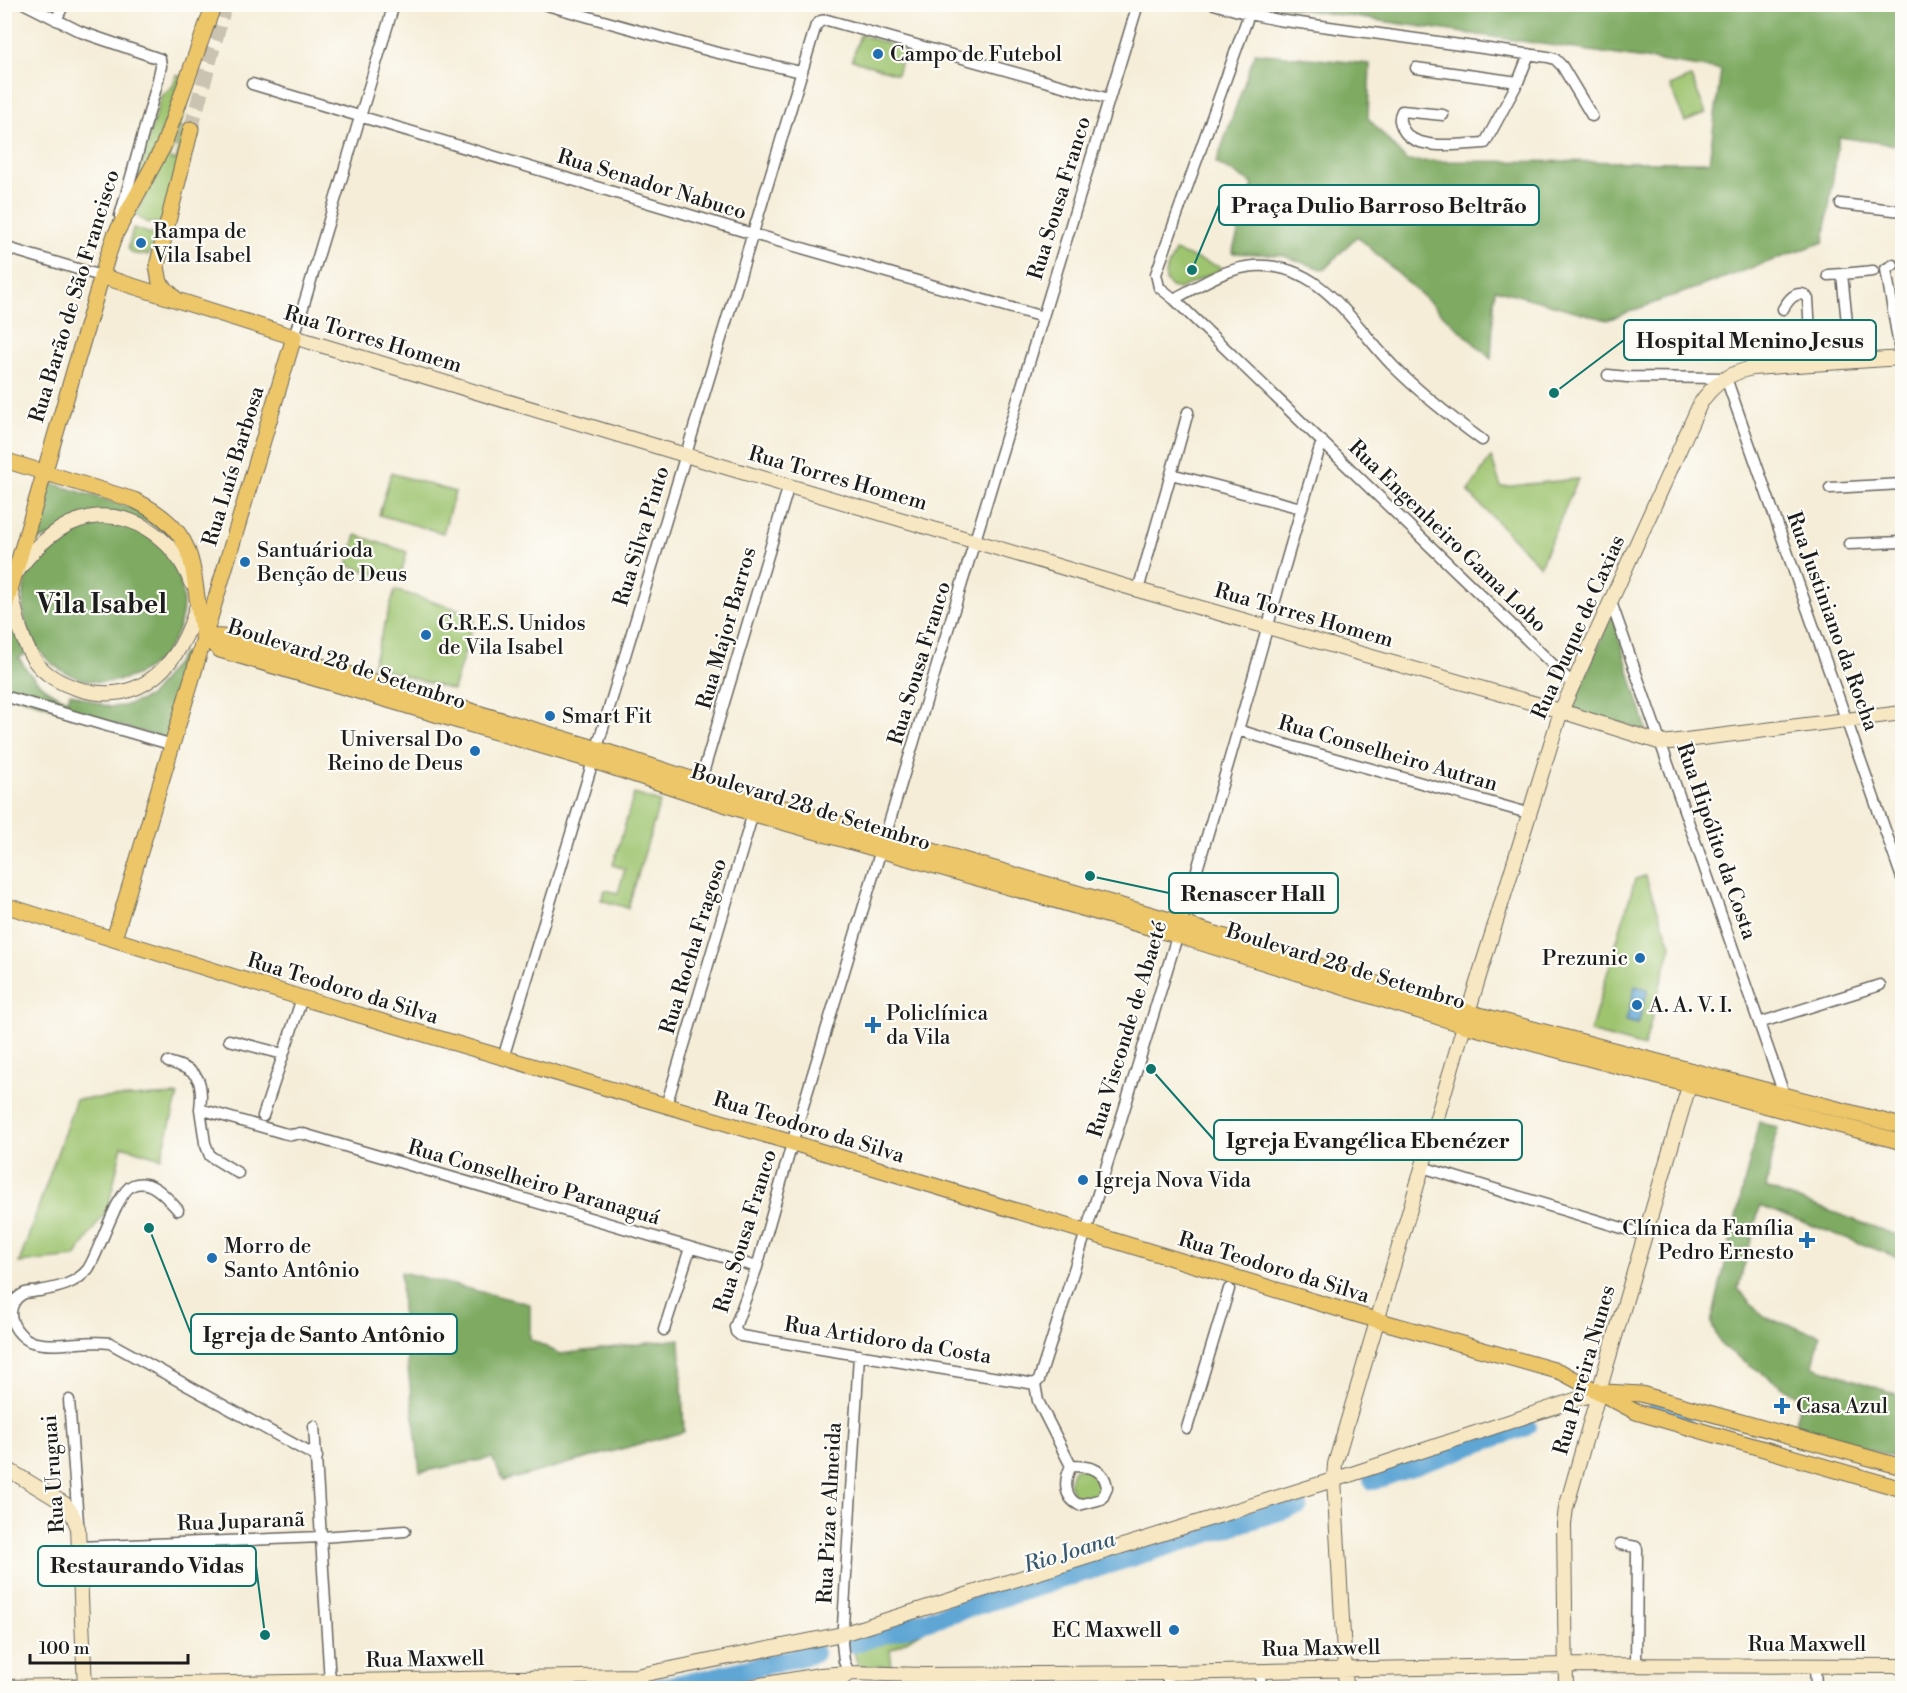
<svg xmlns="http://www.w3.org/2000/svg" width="1907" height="1693" font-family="'Libre Bodoni',serif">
  <rect width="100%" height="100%" fill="#fdfcf7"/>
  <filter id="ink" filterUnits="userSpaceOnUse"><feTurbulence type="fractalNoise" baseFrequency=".0167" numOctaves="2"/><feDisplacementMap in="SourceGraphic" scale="12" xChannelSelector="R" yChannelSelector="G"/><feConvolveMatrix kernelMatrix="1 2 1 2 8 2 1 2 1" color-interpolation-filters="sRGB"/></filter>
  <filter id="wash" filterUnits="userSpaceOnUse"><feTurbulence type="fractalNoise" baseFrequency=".008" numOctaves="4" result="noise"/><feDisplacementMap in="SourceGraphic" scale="24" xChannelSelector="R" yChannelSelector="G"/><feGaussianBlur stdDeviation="1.35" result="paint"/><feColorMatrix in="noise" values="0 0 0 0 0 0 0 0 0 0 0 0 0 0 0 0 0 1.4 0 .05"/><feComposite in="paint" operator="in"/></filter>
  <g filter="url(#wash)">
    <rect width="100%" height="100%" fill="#f5edd8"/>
    <path fill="#9ec46f" stroke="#5d7046" stroke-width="1.5" d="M860,35L905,49L897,74L852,60Z
      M176,75L182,77L154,154L134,189L161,96L173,86Z
      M1691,77L1706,113L1685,122L1670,86Z
      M192,86L170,158L172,161L177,158L178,148L176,147L182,128L186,131L163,223H148L135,215L163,162Z
      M133,228L155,235L150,253L148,255L134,254L128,249Z
      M1175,251L1223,268L1180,289L1171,287L1166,281L1165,273Z
      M1491,457L1501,487L1578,479L1540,566L1468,492Z
      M391,473L455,492L443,533L379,515Z
      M356,535L407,552L399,582L347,565Z
      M395,590L476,615L453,690L372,666Z
      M634,794L660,802L628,908L601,900L605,890L618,893L625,869L613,865Z
      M1645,876L1671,945L1644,1047L1590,1032L1635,879Z
      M178,1095L161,1158L122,1146L108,1208L75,1257L19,1263L76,1099Z
      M1083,1468L1103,1478L1102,1493L1092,1500L1075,1499L1069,1483L1074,1469Z
      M922,1632L890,1650L892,1666H858L854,1652Z"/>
    <path fill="#7eaa62" stroke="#4d633f" stroke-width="1.5" d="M1278,5H1902V146L1839,137L1824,242L1607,320L1495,289L1491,359L1357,236L1324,270L1281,255L1232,253L1253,184L1216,163L1255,53L1370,64L1368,118L1407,161L1709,162L1721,70L1278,6Z
      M55,484L138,510L149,515L170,532L167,534L149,523L117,513L34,542L33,539L48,487Z
      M23 602a80 80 0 1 1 160 0a80 80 0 1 1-160 0Z
      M1612,614L1647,731L1572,709Z
      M11,620L26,654L19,658C30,677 46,693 68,700L70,693L109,707L123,706L139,701L150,696L184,653H192L167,737L164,738L5,694V648L9,633L7,628Z
      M1759,1121L1778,1128L1766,1188L1902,1237V1259L1760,1206L1738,1289L1764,1317L1820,1335L1813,1366L1902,1396V1460L1794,1427L1801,1399L1722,1346L1711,1323Z
      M401,1272L530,1304V1339L560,1354L680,1339L684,1432L504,1481L492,1458L420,1472L402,1317Z"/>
    <path fill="#5ea6d5" stroke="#3d6178" stroke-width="1.5" d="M1635,986L1648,989L1638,1024L1626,1021Z"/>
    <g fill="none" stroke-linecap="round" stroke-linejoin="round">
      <path stroke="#5ea6d5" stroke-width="20" d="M1656,1410L1683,1417
        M1373,1480L1526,1426
        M854,1643L1298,1505
        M657,1688L703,1680L814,1653"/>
    </g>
  </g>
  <g filter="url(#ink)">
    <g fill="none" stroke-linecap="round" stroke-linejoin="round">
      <path stroke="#cac3b2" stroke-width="15" stroke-dasharray="15 8" stroke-linecap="butt" d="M191,129L225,4"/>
      <defs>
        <path id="street" d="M25,4L81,32L160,59L161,66L157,84L120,216
          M543,4L714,52L801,72
          M1214,4L1249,14L1156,274L1159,287L1174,299L1573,684
          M1249,14L1278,20L1548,57L1555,59L1562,66L1592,116
          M56,20L64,4
          M1416,68L1518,82
          M252,84L753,234L1043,317
          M1443,115L1402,111C1398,118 1400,123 1403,129C1414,152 1463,144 1485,143L1518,82L1529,54
          M1841,204L1902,211
          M4,247L101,276
          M1893,265L1886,269L1901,358
          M1828,275L1842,274
          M1174,299C1199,286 1225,268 1254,266C1322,262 1352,324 1393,366C1419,392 1452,418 1482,440
          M1783,309C1788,301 1794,291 1805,295L1808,299L1812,364
          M294,337L394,4
          M1851,362L1842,274L1873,271
          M1608,375L1627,377L1726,378L1902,878
          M1171,474L1188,412
          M1830,488L1902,484
          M1849,544L1902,542
          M1138,590L1171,474L1301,508
          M1611,602L1784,1094
          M4,696L173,745
          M1238,730L1297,748L1528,813
          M700,783L789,485
          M1759,1023L1880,985
          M229,1040L283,1054
          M503,1058L816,25L821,21L827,20L1109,99
          M168,1062C198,1070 204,1079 200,1109L283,1133L292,1135L300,1133L757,1267
          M666,1106L751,820L750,807
          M200,1109L205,1143L210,1156L238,1173
          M263,1116L302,998
          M1422,1167L1645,1235
          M178,1210C167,1198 152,1178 133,1185C117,1191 100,1251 88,1269C76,1284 57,1288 39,1291C35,1292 29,1292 25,1293C13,1298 8,1311 13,1323C16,1331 24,1339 32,1342C57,1349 85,1339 110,1343L317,1457
          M664,1330L690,1248
          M1035,1384L741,1336L736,1332L735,1327L757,1267L797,1126L1138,4
          M1035,1384L1039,1380C1108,1164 1175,948 1238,730C1266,634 1292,537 1322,441
          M1035,1384L1038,1401L1071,1466
          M69,1400L78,1522
          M314,1426L330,1682
          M1187,1428L1229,1289
          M1071,1466C1088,1466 1105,1468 1107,1488L1102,1499L1079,1505C1063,1497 1064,1480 1071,1466Z
          M1620,1544L1636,1547L1637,1549L1636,1665
          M79,1547L321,1537L405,1531
          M1815,1665L1816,1688
          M1260,1670L1261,1688
          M849,1673L844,1661L842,1643L859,1355
          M1168,1673V1688
          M983,1674L984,1688
          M925,1675L926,1688"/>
        <path id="secondary" d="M294,337L685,455L1138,590L1561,711L1662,743L1902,713
          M18,571C24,560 33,552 42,543C52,534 64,525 77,521C125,503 176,538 191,583
          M11,591C16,614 21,640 34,660C45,675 62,684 79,689C143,708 182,661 197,605
          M4,1467L65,1504L71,1511L78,1528L85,1688
          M4,1687L636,1676L842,1634L1352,1474L1599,1392
          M742,1688L820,1675L849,1673L925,1675L1168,1673L1566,1665L1902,1666
          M831,1688L849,1673
          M1346,1688L1334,1479L1335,1464L1468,1012L1561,711L1700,404C1712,385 1731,372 1753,368L1902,358
          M1566,1688L1564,1524L1566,1508L1606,1367L1692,1076"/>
        <path id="primary" d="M101,276L294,337L114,939
          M174,297L160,283L157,266L191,129
          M4,460L134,500C203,533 189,569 203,633
          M4,611L107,258L115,235L163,147L214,4
          M203,636L220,650L593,761L751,813L1176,935L1464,1025L1902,1142
          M203,636L224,637L598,749L747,797L1180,923L1468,1012L1902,1126
          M4,905L302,998L793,1143L1359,1315L1561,1372L1636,1412L1902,1489
          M1605,1392L1641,1394L1902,1467"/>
      </defs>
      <use href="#street" stroke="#68655e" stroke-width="13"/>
      <use href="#secondary" stroke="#68655e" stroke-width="16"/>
      <use href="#primary" stroke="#68655e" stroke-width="17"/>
      <use href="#street" stroke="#fff" stroke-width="10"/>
      <use href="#secondary" stroke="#f7e8c3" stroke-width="14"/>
      <use href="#primary" stroke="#ecc669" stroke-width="15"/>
    </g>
  </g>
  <g fill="#1f6fb2" stroke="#fdfcf7" stroke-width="2">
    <circle cx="878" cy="54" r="6"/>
    <circle cx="141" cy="243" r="6"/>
    <circle cx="245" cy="562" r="6"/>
    <circle cx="426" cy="635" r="6"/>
    <circle cx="550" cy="716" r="6"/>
    <circle cx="475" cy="751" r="6"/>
    <circle cx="1640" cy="958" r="6"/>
    <circle cx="1637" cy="1005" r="6"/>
    <path d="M870 1016h6v6h6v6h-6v6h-6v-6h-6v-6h6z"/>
    <circle cx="1083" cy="1180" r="6"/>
    <path d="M1804 1231h6v6h6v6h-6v6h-6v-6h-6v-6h6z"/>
    <circle cx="212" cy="1258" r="6"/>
    <path d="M1779 1397h6v6h6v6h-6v6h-6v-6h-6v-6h6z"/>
    <circle cx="1174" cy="1630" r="6"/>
  </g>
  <g text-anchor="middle" stroke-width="4.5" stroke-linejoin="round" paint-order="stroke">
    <g font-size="21" fill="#1c1c1c" stroke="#fdfcf7" text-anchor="start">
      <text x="890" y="61">Campo de Futebol</text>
      <text x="153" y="238">Rampa de<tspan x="153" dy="24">Vila Isabel</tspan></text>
      <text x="257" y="557">Santuárioda<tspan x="257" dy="24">Benção de Deus</tspan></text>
      <text x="438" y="630">G.R.E.S. Unidos<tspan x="438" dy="24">de Vila Isabel</tspan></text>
      <text x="562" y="723">Smart Fit</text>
      <text x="463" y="746" text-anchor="end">Universal Do<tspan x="463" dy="24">Reino de Deus</tspan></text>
      <text x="1628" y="965" text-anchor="end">Prezunic</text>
      <text x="1649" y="1012">A. A. V. I.</text>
      <text x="886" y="1020">Policlínica<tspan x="886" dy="24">da Vila</tspan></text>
      <text x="1095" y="1187">Igreja Nova Vida</text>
      <text x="1794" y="1235" text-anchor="end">Clínica da Família<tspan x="1794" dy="24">Pedro Ernesto</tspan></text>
      <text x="224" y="1253">Morro de<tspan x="224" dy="24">Santo Antônio</tspan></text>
      <text x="1796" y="1413">Casa Azul</text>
      <text x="1162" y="1637" text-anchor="end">EC Maxwell</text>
    </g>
    <g font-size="21" fill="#1c1c1c" stroke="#fdfcf7">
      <text transform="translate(652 184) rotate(17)" y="7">Rua Senador Nabuco</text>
      <text transform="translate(1059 198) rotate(-73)" y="7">Rua Sousa Franco</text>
      <text transform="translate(74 296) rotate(-73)" y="7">Rua Barão de São Francisco</text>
      <text transform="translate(373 339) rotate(17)" y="7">Rua Torres Homem</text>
      <text transform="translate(233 466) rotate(-73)" y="7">Rua Luís Barbosa</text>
      <text transform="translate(838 478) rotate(16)" y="7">Rua Torres Homem</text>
      <text transform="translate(641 536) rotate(-73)" y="7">Rua Silva Pinto</text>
      <text transform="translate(1448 536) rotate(44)" y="7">Rua Engenheiro Gama Lobo</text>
      <text transform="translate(1304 615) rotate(16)" y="7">Rua Torres Homem</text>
      <text transform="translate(1833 621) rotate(70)" y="7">Rua Justiniano da Rocha</text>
      <text transform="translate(1578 627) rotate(-66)" y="7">Rua Duque de Caxias</text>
      <text transform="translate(726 628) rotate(-74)" y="7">Rua Major Barros</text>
      <text transform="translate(919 663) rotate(-73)" y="7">Rua Sousa Franco</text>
      <text transform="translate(347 664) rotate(18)" y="7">Boulevard 28 de Setembro</text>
      <text transform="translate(1388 753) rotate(16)" y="7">Rua Conselheiro Autran</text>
      <text transform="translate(811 807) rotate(17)" y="7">Boulevard 28 de Setembro</text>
      <text transform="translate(1717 841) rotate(71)" y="7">Rua Hipólito da Costa</text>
      <text transform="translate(693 946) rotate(-73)" y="7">Rua Rocha Fragoso</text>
      <text transform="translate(1346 966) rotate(17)" y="7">Boulevard 28 de Setembro</text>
      <text transform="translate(343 988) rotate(17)" y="7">Rua Teodoro da Silva</text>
      <text transform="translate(1127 1029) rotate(-73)" y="7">Rua Visconde de Abaeté</text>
      <text transform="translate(809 1127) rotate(17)" y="7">Rua Teodoro da Silva</text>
      <text transform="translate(534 1182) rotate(16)" y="7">Rua Conselheiro Paranaguá</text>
      <text transform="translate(745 1231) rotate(-73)" y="7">Rua Sousa Franco</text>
      <text transform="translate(1274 1267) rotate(17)" y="7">Rua Teodoro da Silva</text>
      <text transform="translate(888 1340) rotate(9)" y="7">Rua Artidoro da Costa</text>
      <text transform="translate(1584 1370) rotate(-74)" y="7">Rua Pereira Nunes</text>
      <text transform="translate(53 1474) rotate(-94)" y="7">Rua Uruguai</text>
      <text transform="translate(829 1513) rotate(-87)" y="7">Rua Piza e Almeida</text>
      <text transform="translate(241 1521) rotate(-2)" y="7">Rua Juparanã</text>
      <text x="1807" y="1651">Rua Maxwell</text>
      <text transform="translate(1321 1648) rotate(-1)" y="7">Rua Maxwell</text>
      <text transform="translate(425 1659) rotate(-1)" y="7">Rua Maxwell</text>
    </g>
    <g font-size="22" font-style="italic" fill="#3a5a6f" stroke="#fdfcf7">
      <text transform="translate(1069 1551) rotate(-17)" y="8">Rio Joana</text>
    </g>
    <g font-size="27" font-weight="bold" fill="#1c1c1c" stroke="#fdfcf7">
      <text x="102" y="613">Vila Isabel</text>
    </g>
  </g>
  <path fill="none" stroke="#0f766e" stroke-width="2" d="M1192 270L1219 205M1554 393L1624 340M1090 876L1169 893M1151 1069L1214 1140M149 1228L191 1334M265 1635L256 1566"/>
  <g fill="#0f766e" stroke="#fdfcf7" stroke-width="2">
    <circle cx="1192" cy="270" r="6"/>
    <circle cx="1554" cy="393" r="6"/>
    <circle cx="1090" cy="876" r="6"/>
    <circle cx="1151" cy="1069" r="6"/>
    <circle cx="149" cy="1228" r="6"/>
    <circle cx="265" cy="1635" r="6"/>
  </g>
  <g fill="#fdfcf7" stroke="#0f766e" stroke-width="2">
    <rect x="1219" y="185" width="320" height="40" rx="6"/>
    <rect x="1624" y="320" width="252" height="40" rx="6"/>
    <rect x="1169" y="873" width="169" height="40" rx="6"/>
    <rect x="1214" y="1120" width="308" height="40" rx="6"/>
    <rect x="191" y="1314" width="266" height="40" rx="6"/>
    <rect x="38" y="1546" width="218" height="40" rx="6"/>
  </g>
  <g font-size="22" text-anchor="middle" font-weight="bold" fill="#1c1c1c">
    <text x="1379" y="213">Praça Dulio Barroso Beltrão</text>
    <text x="1750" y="348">Hospital Menino Jesus</text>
    <text x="1253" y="901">Renascer Hall</text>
    <text x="1368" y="1148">Igreja Evangélica Ebenézer</text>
    <text x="324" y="1342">Igreja de Santo Antônio</text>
    <text x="147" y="1573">Restaurando Vidas</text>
  </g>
  <rect width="1907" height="1693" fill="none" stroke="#fdfcf7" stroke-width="24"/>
  <path d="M30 1654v9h158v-9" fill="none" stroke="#1c1c1c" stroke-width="3"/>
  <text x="39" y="1654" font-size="18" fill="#1c1c1c" stroke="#fdfcf7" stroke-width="4.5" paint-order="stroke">100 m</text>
</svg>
